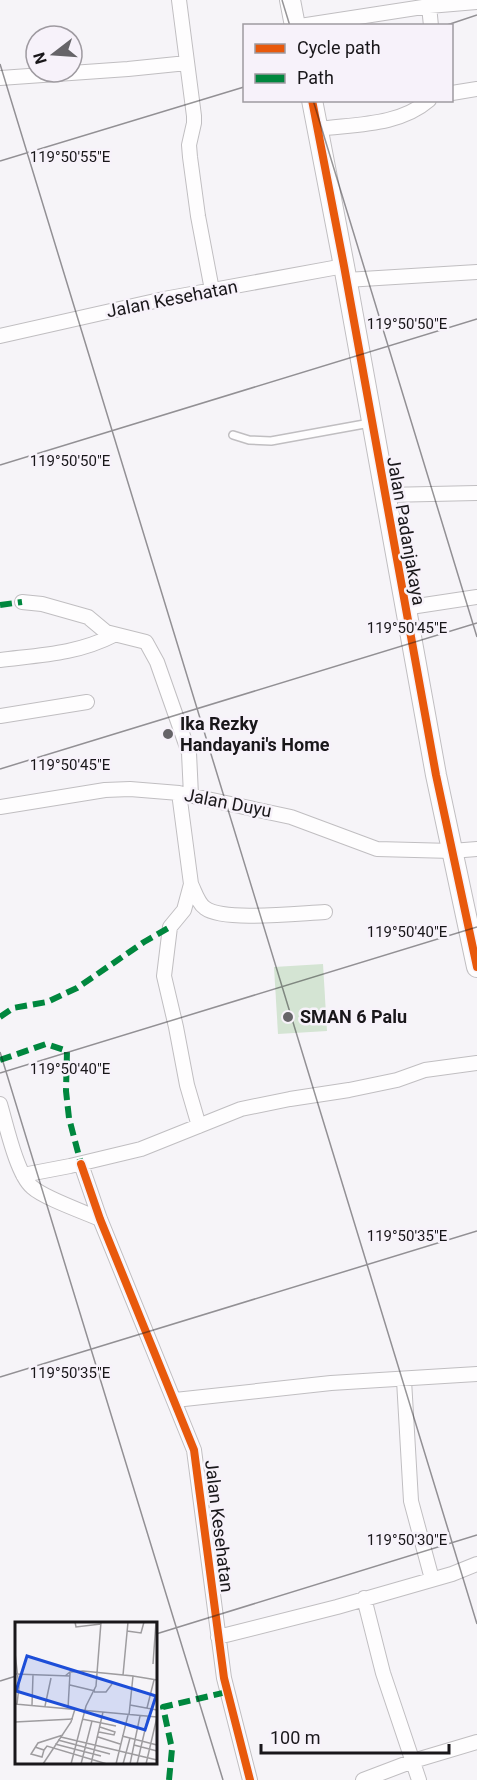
<svg xmlns="http://www.w3.org/2000/svg" width="477" height="1780" font-family="Roboto,sans-serif">
  <rect width="100%" height="100%" fill="#f6f4f8"/>
  <path fill="#d4e4d3" d="M323,964L327,1031L278,1034L274,967Z"/>
  <g fill="none" stroke-linecap="round" stroke-linejoin="round">
    <defs>
      <path id="lane" d="M233,435L249,440L271,441L370,423"/>
      <path id="street" d="M179,0L194,116V123L189,145L190,157L198,216L212,290
        M429,6L431,26
        M300,26L429,6L477,2
        M0,78L128,69L187,63
        M452,93L477,89
        M318,129C355,124 399,126 429,100
        M346,280L477,272
        M0,336L164,299L344,266
        M385,495L477,493
        M22,602L42,604L88,617L106,632L146,642L157,662L189,753L191,795
        M404,608L477,597
        M0,660C41,655 77,654 114,635
        M0,716L87,702
        M179,793L191,884L184,910L170,927L164,976L176,1027L187,1085L199,1126
        M0,807L105,790L130,789L179,793L291,817L377,849L452,851L477,849
        M191,884C195,892 198,903 205,908C224,922 300,913 325,912
        M0,1104C6,1124 17,1175 32,1187C44,1198 84,1212 100,1219
        M81,1164L100,1219L194,1450L224,1678L250,1780
        M23,1175L70,1166L141,1149L241,1109L290,1099L349,1090L397,1080L425,1070L477,1063
        M404,1380L411,1501L432,1579
        M175,1400L331,1383L477,1374
        M364,1598L383,1673L419,1780
        M218,1637L337,1607L452,1574L477,1564
        M363,1780L413,1761L477,1742"/>
      <path id="secondary" d="M290,0L295,26
        M312,100L344,266L436,775L477,967"/>
    </defs>
    <use href="#lane" stroke="#c0bec1" stroke-width="10"/>
    <use href="#street" stroke="#c0bec1" stroke-width="16"/>
    <use href="#secondary" stroke="#c0bec1" stroke-width="22"/>
    <use href="#lane" stroke="#fefdfe" stroke-width="7"/>
    <use href="#street" stroke="#fefdfe" stroke-width="14"/>
    <use href="#secondary" stroke="#fefdfe" stroke-width="20"/>
    <path stroke="#00873e" stroke-width="6" stroke-dasharray="12 6" stroke-linecap="butt" d="M0,605L22,602
      M0,1017L13,1008L47,1002L77,988L144,942L170,927
      M0,1060L46,1044L67,1051L66,1091L69,1118L81,1164
      M169,1780L172,1749L163,1707L227,1692"/>
    <defs>
      <path id="cycleway" d="M312,100L344,266L436,775L477,967
        M81,1164L100,1219L194,1450L224,1678L250,1780"/>
    </defs>
    <use href="#cycleway" stroke="#f7f2fa" stroke-width="11"/>
    <use href="#cycleway" stroke="#e8590c" stroke-width="8"/>
  </g>
  <path fill="none" stroke="#19171a" stroke-width="1.5" stroke-opacity="0.45" d="M282,0L290,26M444,26L477,15M0,64L477,1624M313,100L477,637M0,161L244,87M0,465L477,319M0,769L477,623M0,1052L223,1780M0,1073L477,927M0,1377L477,1231M156,1634L477,1535M0,1681L16,1676"/>
  <g fill="#666468" stroke="#f7f2fa" stroke-width="2">
    <circle cx="168" cy="734" r="6"/>
    <circle cx="288" cy="1017" r="6"/>
  </g>
  <g text-anchor="middle" stroke-width="5" stroke-linejoin="round" paint-order="stroke">
    <g font-size="18" fill="#19171a" stroke="#f7f2fa">
      <text transform="translate(172 299) rotate(-11)" y="6">Jalan Kesehatan</text>
      <text transform="translate(406 531) rotate(80)" y="6">Jalan Padanjakaya</text>
      <text transform="translate(228 803) rotate(11)" y="6">Jalan Duyu</text>
      <text transform="translate(219 1526) rotate(83)" y="6">Jalan Kesehatan</text>
    </g>
    <g font-size="18" font-weight="bold" fill="#19171a" stroke="#f7f2fa" text-anchor="start">
      <text x="180" y="730">Ika Rezky<tspan x="180" dy="21">Handayani's Home</tspan></text>
      <text x="300" y="1023">SMAN 6 Palu</text>
    </g>
  </g>
  <g transform="translate(15 1622)">
    <rect width="142" height="142" fill="#f6f4f8"/>
    <path fill="none" stroke="#9e9c9f" stroke-width="1.5" d="M60,0L61,5L86,2M112,9L126,11L129,0M0,31L4,65L2,82M138,42L141,0M0,52L55,54M108,53L113,0M50,54L55,50L68,49L118,54L114,93M118,54L142,58M55,63L80,69M79,70H91L97,62M0,82L142,95M17,83L18,53M115,83L142,88M30,84L36,56M53,86L55,51M132,86L139,58M67,97L101,104M0,100L58,97M84,110L99,113L100,110L85,105M107,114L142,123M46,115L142,138M83,115L105,122M43,118L95,132M40,122L86,134M119,123L142,129M20,125L29,128L32,124L92,142M29,128L27,135L16,132L23,121L48,113M28,142L56,100L60,87M56,142L71,84L81,64L86,0M66,142L77,99M76,142L88,90M101,142L113,93M108,142L115,116M115,142L125,94M122,142L133,95M131,142L142,95"/>
    <path fill="#1d4ed8" fill-opacity="0.15" stroke="#1d4ed8" stroke-width="3" d="M12,34L141,74L130,108L1,69Z"/>
    <rect width="142" height="142" fill="none" stroke="#19171a" stroke-width="3"/>
  </g>
  <g font-size="15" text-anchor="middle" fill="#19171a" stroke="#f7f2fa" stroke-width="5" stroke-linejoin="round" paint-order="stroke">
    <text x="70" y="162">119°50'55"E</text>
    <text x="407" y="329">119°50'50"E</text>
    <text x="70" y="466">119°50'50"E</text>
    <text x="407" y="633">119°50'45"E</text>
    <text x="70" y="770">119°50'45"E</text>
    <text x="407" y="937">119°50'40"E</text>
    <text x="70" y="1074">119°50'40"E</text>
    <text x="407" y="1241">119°50'35"E</text>
    <text x="70" y="1378">119°50'35"E</text>
    <text x="407" y="1545">119°50'30"E</text>
  </g>
  <rect x="243" y="24" width="210" height="78" fill="#f7f2fa" stroke="#9e9aa0" stroke-width="1.5"/>
  <rect x="255" y="44" width="30" height="9" fill="#e8590c" stroke="#9e9aa0" stroke-width="1.5"/>
  <text x="297" y="54" font-size="18" fill="#19171a">Cycle path</text>
  <rect x="255" y="74" width="30" height="9" fill="#00873e" stroke="#9e9aa0" stroke-width="1.5"/>
  <text x="297" y="84" font-size="18" fill="#19171a">Path</text>
  <g transform="translate(54 54) rotate(253)"><circle r="28" fill="#f7f2fa" stroke="#9e9aa0" stroke-width="1.5"/>
  <path d="M0-4.5L10 22L0 15L-10 22Z" fill="#666468"/>
  <text y="-9" font-size="16" font-weight="bold" text-anchor="middle" fill="#19171a">N</text>
  </g>
  <path d="M261 1744v9h188v-9" fill="none" stroke="#19171a" stroke-width="3"/>
  <text x="270" y="1744" font-size="18" fill="#19171a" stroke="#f7f2fa" stroke-width="4.5" paint-order="stroke">100 m</text>
</svg>
